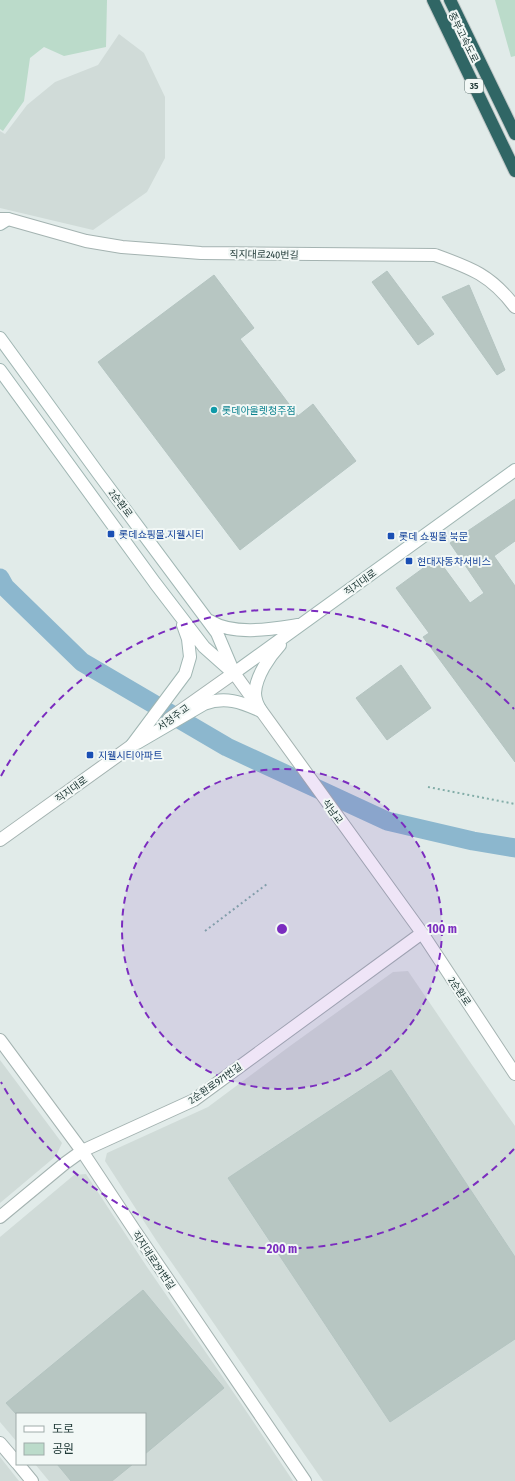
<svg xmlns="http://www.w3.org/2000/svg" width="515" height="1481" font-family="'Fira Sans Condensed','Noto Sans KR',sans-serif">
  <rect width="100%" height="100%" fill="#e1ebe9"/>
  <path fill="#d0dbd8" d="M119,34L144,53L165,97V158L147,192L93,230L0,208V131L5,134L27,105L55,82L98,65Z
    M408,971L470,1062L515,1126V1481H323L156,1240L105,1161L107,1153L208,1107L290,1046L393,972Z
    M0,1060L62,1143L56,1156L0,1203Z
    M86,1174L147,1267L240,1402L293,1481H49L35,1464H145V1414H17V1442L0,1422V1237L74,1175Z
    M0,1457L19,1481H0Z"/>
  <path fill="#bbdbca" d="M0,0H107L106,47L64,56L44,47L30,58L24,101L3,131L0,129Z
    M495,0H515V56L511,57Z"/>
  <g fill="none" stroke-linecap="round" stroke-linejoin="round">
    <path stroke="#8cb7ce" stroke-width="19" d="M0,578L5,587L82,662L227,747L387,821L473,841L515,848"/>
  </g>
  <path fill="#b7c6c2" stroke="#b4c4c1" d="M387,271L434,334L418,345L372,282Z
    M214,275L254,328L240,339L298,416L313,404L356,461L240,550L98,362Z
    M469,285L505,370L497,375L442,297Z
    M515,499V541L494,556L515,586V762L423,637L429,633L396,588L437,558L470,603L484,593L450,543Z
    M401,665L431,708L387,740L356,698Z
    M391,1070L515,1257V1339L390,1422L228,1178Z
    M143,1290L224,1388L145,1454V1414H16L6,1403Z
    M57,1464H133L112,1481H71Z"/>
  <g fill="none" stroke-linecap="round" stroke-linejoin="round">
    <defs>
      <path id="minor" d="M0,1443L17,1463
        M18,1464L32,1481"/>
      <path id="tertiary" d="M0,219H8L86,241L122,247L201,253L435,255C471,268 491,275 515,307
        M169,719L234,673L422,933L515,1074
        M0,840L141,739
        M0,1040L82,1151L135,1231L305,1481
        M0,1217L64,1164L82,1151L194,1100L422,933"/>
      <path id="secondary" d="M0,224L8,219
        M0,338L98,473L217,633L234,673
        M0,370L155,583L204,647L231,671
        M210,621C234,636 272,629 298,625
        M234,673L515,470
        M261,711C258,706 255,700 255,693C256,676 269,657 280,645
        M137,743L204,704C225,696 241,702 261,711
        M132,745L185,674L190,657L188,639L183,625"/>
      <path id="motorway" d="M433,0L515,171
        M450,0L515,134"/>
    </defs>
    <use href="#minor" stroke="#a4b3b1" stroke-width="14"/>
    <use href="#tertiary" stroke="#a4b3b1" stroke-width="14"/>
    <use href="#secondary" stroke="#a0b6b3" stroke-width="14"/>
    <use href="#motorway" stroke="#c1c8c8" stroke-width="14"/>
    <path stroke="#83ada8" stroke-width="2" stroke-dasharray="2 3" stroke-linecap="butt" d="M428,787L515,804
      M205,931L267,884"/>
    <use href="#minor" stroke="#fff" stroke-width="12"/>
    <use href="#tertiary" stroke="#fff" stroke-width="12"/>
    <use href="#secondary" stroke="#fff" stroke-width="12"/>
    <use href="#motorway" stroke="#306665" stroke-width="12"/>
  </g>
  <circle cx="282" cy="929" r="160" fill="#7b2cbf" fill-opacity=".12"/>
  <g fill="none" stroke="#7b2cbf" stroke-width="2" stroke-dasharray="7 5">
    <circle cx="282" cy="929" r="160"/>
    <path d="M514 1149A320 320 0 0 1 1 1082M1 776A320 320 0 0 1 514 709"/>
  </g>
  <circle fill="#0f9aa8" stroke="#f2f8f6" stroke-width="1.5" cx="214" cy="410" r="4"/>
  <g fill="#1a4fb4" stroke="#f2f8f6" stroke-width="1.5">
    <rect x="107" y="530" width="8" height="8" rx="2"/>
    <rect x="387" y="532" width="8" height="8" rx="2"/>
    <rect x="405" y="557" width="8" height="8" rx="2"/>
    <rect x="86" y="751" width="8" height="8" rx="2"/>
  </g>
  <g text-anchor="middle" stroke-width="4" stroke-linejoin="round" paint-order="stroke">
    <rect fill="#f2f8f6" stroke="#607472" stroke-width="1" x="465" y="79" width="18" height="14" rx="3"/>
    <g font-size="9" font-weight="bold" fill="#223b39">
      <text x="474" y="89">35</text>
    </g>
    <g font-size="10" fill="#223b39" stroke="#f2f8f6">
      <text transform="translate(464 37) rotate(64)" y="4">중부고속도로</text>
      <text transform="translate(264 254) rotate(1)" y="4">직지대로240번길</text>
      <text transform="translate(121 503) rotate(53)" y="4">2순환로</text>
      <text transform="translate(360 582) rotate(-36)" y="4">직지대로</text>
      <text transform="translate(173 717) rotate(-36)" y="4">서청주교</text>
      <text transform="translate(71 789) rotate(-36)" y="4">직지대로</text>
      <text transform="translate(333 811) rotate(54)" y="4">석남교</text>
      <text transform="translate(460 991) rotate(56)" y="4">2순환로</text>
      <text transform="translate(215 1083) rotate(-35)" y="4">2순환로971번길</text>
      <text transform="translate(154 1260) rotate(56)" y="4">직지대로291번길</text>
    </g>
    <g font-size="10" fill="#0d838f" stroke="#f2f8f6" text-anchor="start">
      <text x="222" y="414">롯데아울렛청주점</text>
    </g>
    <g font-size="10" fill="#164399" stroke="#f2f8f6" text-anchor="start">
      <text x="119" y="538">롯데쇼핑몰.지웰시티</text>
      <text x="399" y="540">롯데 쇼핑몰 북문</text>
      <text x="417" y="565">현대자동차서비스</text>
      <text x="98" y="759">지웰시티아파트</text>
    </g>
  </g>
  <circle cx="282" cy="929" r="6" fill="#7b2cbf" stroke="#f2f8f6" stroke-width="2"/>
  <g font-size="12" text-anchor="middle" font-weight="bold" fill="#7b2cbf" stroke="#f2f8f6" stroke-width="4" stroke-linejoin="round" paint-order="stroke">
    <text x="442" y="933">100 m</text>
    <text x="282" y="1253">200 m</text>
  </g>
  <rect x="16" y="1413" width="130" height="52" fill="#f2f8f6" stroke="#9facaa"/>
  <rect x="24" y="1426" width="20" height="6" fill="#ffffff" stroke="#9facaa"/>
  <text x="52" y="1433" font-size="12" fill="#223b39">도로</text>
  <rect x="24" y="1443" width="20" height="12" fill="#bbdbca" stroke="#9facaa"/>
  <text x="52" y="1453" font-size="12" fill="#223b39">공원</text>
</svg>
